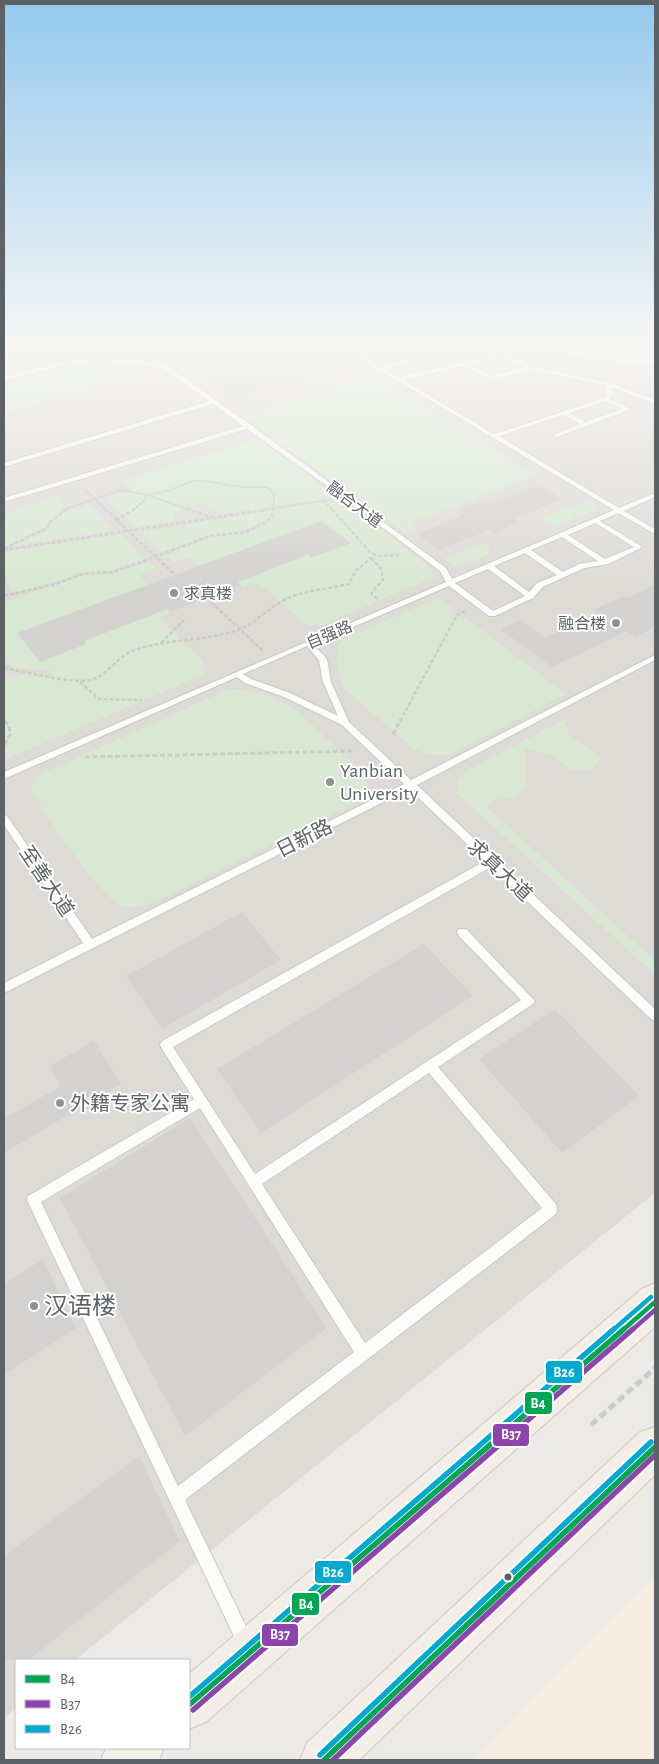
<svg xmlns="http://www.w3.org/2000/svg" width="659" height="1764" font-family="'Alegreya Sans','Noto Sans SC',sans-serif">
  <rect width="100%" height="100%" fill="#eceae7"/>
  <path fill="#f6ede0" d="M655,1575V1760H473Z"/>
  <path fill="#dedad6" d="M4,344H473L655,370V1193L75,1660H16V1708L4,1718Z"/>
  <path fill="#d8e8d2" d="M207,344H316L201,377L168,355Z
    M569,344H655V355Z
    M4,351L25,369L4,374Z
    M70,367L132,368L138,369L143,373L4,413V385Z
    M374,376L524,467L538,475L410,523L418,530L407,534L242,416Z
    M258,439L338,497L220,514C210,499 186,503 175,514L174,521L136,527L105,498L115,494L133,493L122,481Z
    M56,496L65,508L49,521L47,526L4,547V513Z
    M589,499L593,501L597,509L555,527L539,519Z
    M342,500L429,567L436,576L320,626L306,624L257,582L244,587L238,582L308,555L311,558L350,543L322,521L198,566L188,557L173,562L166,556L211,537L242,535L275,521L279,509Z
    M88,504L114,530L12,546L49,529L54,520L65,512Z
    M272,510L269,518L248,529L230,533H213L162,553L141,533Z
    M120,534L145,559L111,570L81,572L56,582L22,591H11C5,580 4,565 4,552Z
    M484,543L489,546V554L457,568L444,559Z
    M149,562L156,568L139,575L148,585L18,633L40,662L86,644L84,641L167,609L171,613L159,618L202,661L205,674L4,760V671L9,676L34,673L50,677L52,671L14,668L6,663L4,651V602L85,575L111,574Z
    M438,598L453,608L450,614L466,618L566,694L449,755H429L412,748L345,689C338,677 332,653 341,640Z
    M233,690C255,690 278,698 297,710L360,771C370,783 370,792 357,802L167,897C154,901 140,908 126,907C104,906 45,812 31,790L37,776L225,691Z
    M569,717L565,724L569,735L601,758L592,769L570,770L554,756L525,748V788L515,796L491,801L487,807L655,961V975L457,793V782L464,772Z"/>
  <path fill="#d4d2d1" d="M332,346L358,362L234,399L209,381Z
    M539,485L563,499L514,519L519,522L494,533L489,530L439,550L417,534L466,514L460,510L485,500L491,504Z
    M321,521L351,543L311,558L308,555L238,582L241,585L170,612L167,609L84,641L86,644L40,662L17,633Z
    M655,585V627L635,637L626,631L552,667L500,629L520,620L545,638L598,613L594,610L623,596L627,598Z
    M242,912L281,960L162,1029L126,976Z
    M424,944L473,996L261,1133L217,1069Z
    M555,1009L639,1096L562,1153L479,1059Z
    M94,1041L121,1084L4,1153V1119L61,1086L50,1066Z
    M190,1118L327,1328L185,1436L60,1198Z
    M43,1259L76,1328L4,1375V1284Z
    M139,1456L180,1541L28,1660H4V1556Z"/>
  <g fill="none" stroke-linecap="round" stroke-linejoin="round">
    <defs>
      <path id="lane" d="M120,344H129L82,358L79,356Z
        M130,344H136L251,425L446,568L452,579L614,510L336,344H343L382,367L457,344H465L386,370L399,377L501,354V344H507V354L531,366L610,383L655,400V404L653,403L611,387L613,395L610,399L629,408V410L557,437L555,436V434L580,424L563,415L499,436L619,508L655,493V497L624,511L655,529V534L618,513L600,521L641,546V548L608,564L584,568L543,587L533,598L495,616H489L449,586L313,644L327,659L331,682L349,722L411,780L655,655V660L417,785L655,1009V1021L651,1019L491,867L173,1047L255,1174L521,1000L458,935L457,932L458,929H466L535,1001L533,1004L438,1067L556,1204L557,1209L556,1214L185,1500L254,1643L252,1649L246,1651L240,1649L27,1200L28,1196L194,1099L162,1049L160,1045L162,1041L485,861L409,789L4,993V983L83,943L4,825V815L7,816L92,939L404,784L342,725L284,697L245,683L237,677L4,779V772L446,582L440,571L344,498L247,429L4,502V498L243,426L213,404L4,467V463L209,401L162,368L122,362L92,361L72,363L4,381V377C62,361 96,352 156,363ZM503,357L524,367L492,376L468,365ZM462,366L492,380L529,369L605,385L607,395L604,398L494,434L403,380ZM606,401L622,409L585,422L569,413ZM595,523L634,547L605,559L568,535ZM562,537L598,561L579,564L563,572L531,550ZM525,553L557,575L537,583L529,592L494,566ZM488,569L525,596L493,611L455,583ZM307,646L319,660L323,682L338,716L290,693L251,679L243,674ZM429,1073L542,1208L365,1343L262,1184ZM200,1108L354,1352L178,1486L41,1202Z"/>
      <path id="secondary" d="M513,344H551L655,358V367L520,348L515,347Z"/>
      <path id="primary" d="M655,1283V1327L206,1722L189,1729V1674L642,1289Z
        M655,1427V1475L359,1760H300L307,1743L640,1432Z
        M106,1748H164L159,1760H101Z"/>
    </defs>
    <use href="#lane" stroke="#c8c8c8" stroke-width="2"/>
    <use href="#secondary" stroke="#c7c8c8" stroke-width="2"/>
    <use href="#primary" stroke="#d4c6b5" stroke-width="2"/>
    <path stroke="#c8ccc9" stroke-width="2" stroke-dasharray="3 1" stroke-linecap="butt" d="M84,489L106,510
      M324,501L333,510
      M63,510L121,490L147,495L191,510
      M133,510L142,503L147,495L171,490L192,481H205L241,487H268L274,494L273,510
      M263,510L327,500"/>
    <path stroke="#c8ccc9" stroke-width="2.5" stroke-dasharray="4 2" stroke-linecap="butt" d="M105,509L175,575
      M187,509L214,518
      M332,509L370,552L378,556L399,555
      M116,520L135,509
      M4,549L47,528L50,522L67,509
      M4,550L271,509
      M371,558L381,569L383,580L372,591V595L379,600
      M4,573V597
      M4,596L56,584L82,574L114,572L210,536L246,532L266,522L272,516L273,509
      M207,598L262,650
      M161,643L184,620
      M4,668C26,672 71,684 90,680C108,676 115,659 130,652C164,638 203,642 238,630C256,623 269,607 286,599C301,591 332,588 349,584L355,571L375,555
      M80,682L99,699L142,700
      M400,721L457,615L465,611"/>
    <path stroke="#c8ccc9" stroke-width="3" stroke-dasharray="5 2.5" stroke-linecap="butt" d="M4,721L9,725L10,735L4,746
      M393,734L401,719
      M85,757L354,751"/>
    <path stroke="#c8ccc9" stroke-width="5" stroke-dasharray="8 4" stroke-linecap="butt" d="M591,1425L655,1368"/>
    <use href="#lane" fill="#fcfcfb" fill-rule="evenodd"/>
    <use href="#secondary" fill="#fcfcfb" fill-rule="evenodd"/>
    <use href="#primary" fill="#f3efe8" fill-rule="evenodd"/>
    <defs>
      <path id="bus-1-far1" d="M623,1330L655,1302"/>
      <path id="bus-1" d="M189,1705L624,1329
        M324,1760L655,1447"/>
      <path id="bus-2-far1" d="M632,1330L655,1310"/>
      <path id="bus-2" d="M193,1710L633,1329
        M333,1760L655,1455"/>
      <path id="bus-3-far1" d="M613,1330L651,1297"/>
      <path id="bus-3" d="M189,1697L614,1329
        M320,1755L651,1442"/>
    </defs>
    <use href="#bus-1-far1" stroke="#fff" stroke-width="8"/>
    <use href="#bus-1" stroke="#fff" stroke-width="9"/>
    <use href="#bus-2-far1" stroke="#fff" stroke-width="8"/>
    <use href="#bus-2" stroke="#fff" stroke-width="9"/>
    <use href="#bus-3-far1" stroke="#fff" stroke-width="8"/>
    <use href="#bus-3" stroke="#fff" stroke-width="9"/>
    <use href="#bus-1-far1" stroke="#00a651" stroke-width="4.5"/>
    <use href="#bus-1" stroke="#00a651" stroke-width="5.5"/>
    <use href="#bus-2-far1" stroke="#8e44ad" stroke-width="4.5"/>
    <use href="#bus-2" stroke="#8e44ad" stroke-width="5.5"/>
    <use href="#bus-3-far1" stroke="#00a9ce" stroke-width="4.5"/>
    <use href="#bus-3" stroke="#00a9ce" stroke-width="5.5"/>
  </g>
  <linearGradient id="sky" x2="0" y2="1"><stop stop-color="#95c9ee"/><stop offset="0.58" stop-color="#f6f6f4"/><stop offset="1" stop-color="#f6f6f4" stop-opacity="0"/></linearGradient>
  <rect width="659" height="591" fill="url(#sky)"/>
  <g fill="#8e9292" stroke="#fff" stroke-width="2">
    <circle cx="174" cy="593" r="5"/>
    <circle cx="616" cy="623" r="5"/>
    <circle cx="330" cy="782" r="5"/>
    <circle cx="60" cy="1103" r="5"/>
    <circle cx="34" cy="1306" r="5"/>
  </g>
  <circle fill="#5c6265" stroke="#fff" stroke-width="2" cx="508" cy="1577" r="4.5"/>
  <g text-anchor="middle" stroke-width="4" stroke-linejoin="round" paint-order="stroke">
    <g font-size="16" fill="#5c6265" stroke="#fff">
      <text transform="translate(355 504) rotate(37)" y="6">融合大道</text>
      <text transform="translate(329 634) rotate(-23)" y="6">自强路</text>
    </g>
    <g font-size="16" fill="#5c6265" stroke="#fff" text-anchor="start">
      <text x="184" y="599">求真楼</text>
      <text x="606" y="629" text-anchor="end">融合楼</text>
    </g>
    <g font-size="20" fill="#5c6265" stroke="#fff" text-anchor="start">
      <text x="340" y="777">Yanbian<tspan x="340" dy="23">University</tspan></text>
      <text x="70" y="1110">外籍专家公寓</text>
    </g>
    <g font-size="20" fill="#5c6265" stroke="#fff">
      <text transform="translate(304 838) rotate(-27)" y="7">日新路</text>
      <text transform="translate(500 870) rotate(43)" y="7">求真大道</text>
      <text transform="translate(47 881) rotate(56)" y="7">至善大道</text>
    </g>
    <g font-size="24" fill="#5c6265" stroke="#fff" text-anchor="start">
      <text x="44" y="1314">汉语楼</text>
    </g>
  </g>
  <g stroke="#fff" stroke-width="2">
    <rect x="545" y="1360" width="38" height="24" rx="5" fill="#00a9ce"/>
    <rect x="524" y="1391" width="29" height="24" rx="5" fill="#00a651"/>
    <rect x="492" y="1423" width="38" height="24" rx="5" fill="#8e44ad"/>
    <rect x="314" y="1560" width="38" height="24" rx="5" fill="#00a9ce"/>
    <rect x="291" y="1592" width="29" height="24" rx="5" fill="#00a651"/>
    <rect x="261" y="1623" width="38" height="24" rx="5" fill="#8e44ad"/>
  </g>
  <g font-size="14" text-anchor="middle" font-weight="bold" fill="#fff">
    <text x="564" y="1377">B26</text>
    <text x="538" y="1408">B4</text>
    <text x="511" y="1439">B37</text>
    <text x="333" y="1577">B26</text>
    <text x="306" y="1609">B4</text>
    <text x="280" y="1639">B37</text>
  </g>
  <rect width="659" height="1764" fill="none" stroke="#5c6265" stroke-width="10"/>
  <rect x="15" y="1659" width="175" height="90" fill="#ffffff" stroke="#bec0c1"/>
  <rect x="25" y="1675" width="25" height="8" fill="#00a651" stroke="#bec0c1"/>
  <text x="60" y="1684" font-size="15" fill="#5c6265">B4</text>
  <rect x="25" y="1700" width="25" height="8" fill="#8e44ad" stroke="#bec0c1"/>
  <text x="60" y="1709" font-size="15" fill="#5c6265">B37</text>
  <rect x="25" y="1725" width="25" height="8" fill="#00a9ce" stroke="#bec0c1"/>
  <text x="60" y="1734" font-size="15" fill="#5c6265">B26</text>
</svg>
